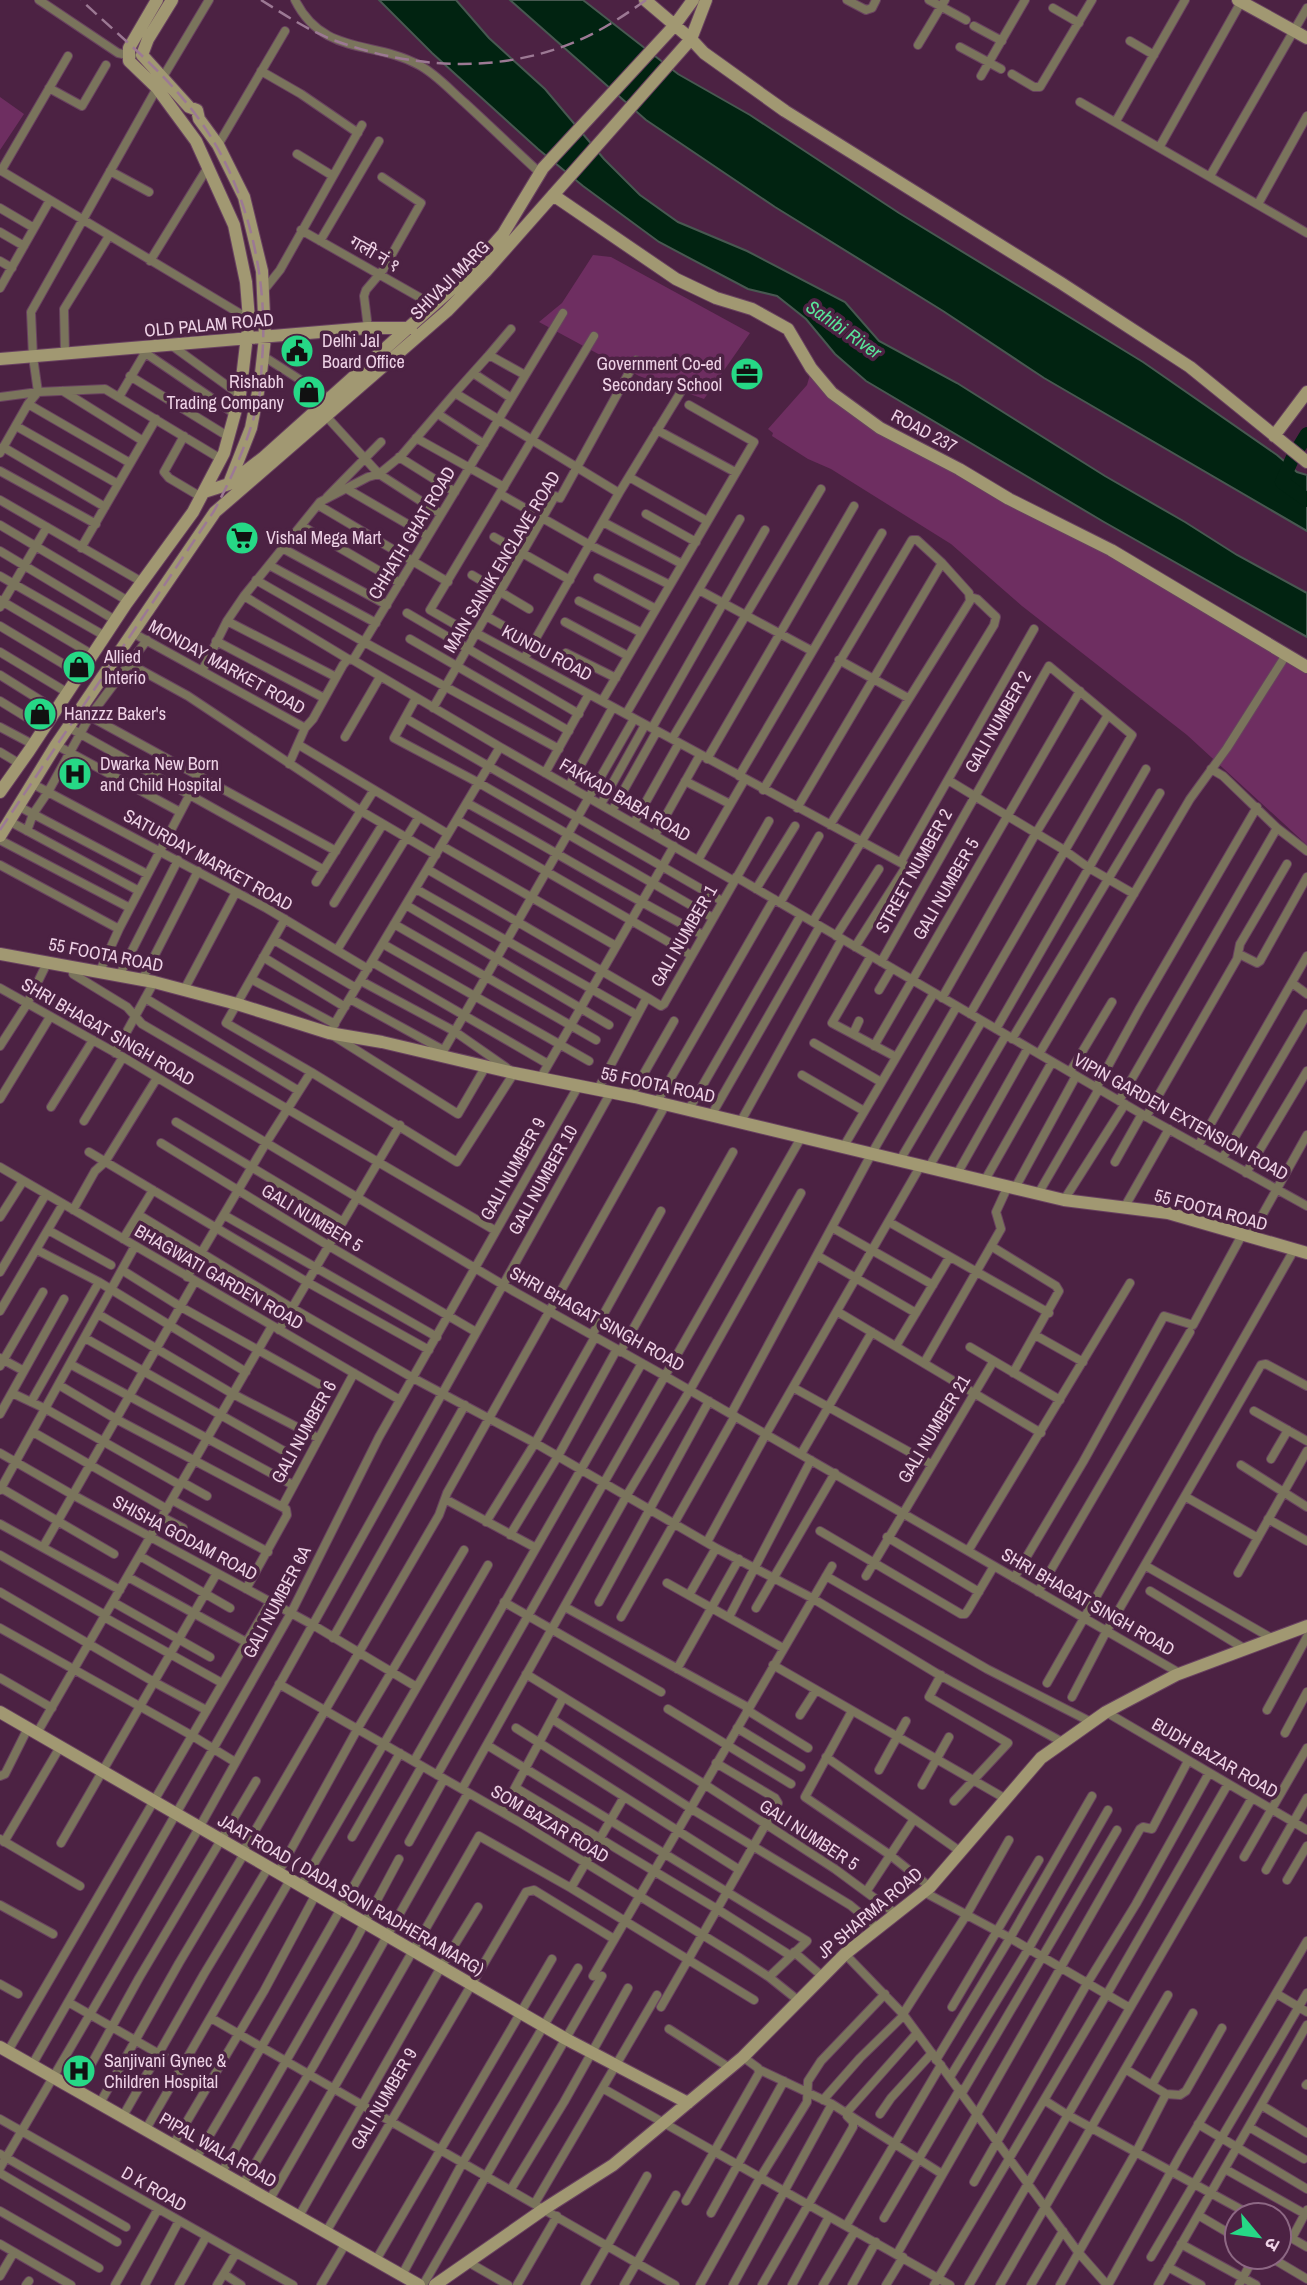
<svg xmlns="http://www.w3.org/2000/svg" width="1307" height="2285" font-family="'Archivo Narrow','Noto Sans Devanagari',sans-serif">
  <rect width="100%" height="100%" fill="#4c2243"/>
  <path fill="#6e2e61" d="M0,97L24,114L0,150Z
    M593,255L611,257L750,333L704,399L639,376L539,322L562,303Z
    M811,371L834,398L1113,554L1307,674V845L1187,735L1022,606L951,544L831,469L808,459L772,436L773,433L768,429L807,385Z"/>
  <path fill="#012311" stroke="#485851" stroke-width="2" d="M379,0H456L489,38L545,89L604,159L640,195L678,222L747,251L845,302L879,341L957,383L1105,476L1185,522L1237,555L1307,593V637L1104,522L866,381L835,354L806,319L777,296L748,289L659,242L583,186L538,149L432,53Z
    M510,0H583L678,74L750,115L899,213L1143,362L1277,455L1297,472L1307,475V531L1044,378L943,311L775,207L646,120Z"/>
  <g fill="none" stroke-linecap="round" stroke-linejoin="round">
    <path stroke="#012311" stroke-width="14" d="M1307,434L1293,457L1282,482L1307,500"/>
    <defs>
      <path id="street" d="M39,0L118,53L132,56
        M295,0C323,56 373,40 419,65C436,74 450,90 465,103C490,126 515,150 540,173
        M847,0L866,10L872,8L876,0
        M929,0L966,20
        M1053,8L1079,23
        M974,26L1002,41
        M1130,41L1154,55
        M918,45L945,0
        M960,47L1001,69
        M261,71L301,94L358,133
        M1012,74L1034,87H1040L1092,0
        M981,76L1025,0
        M163,77L209,0
        M49,88L82,106L106,65
        M1080,102L1307,233
        M1116,121L1185,0
        M218,145L285,31
        M1160,146L1241,2
        M297,154L333,176
        M0,170L249,319
        M1,171L68,56
        M110,171L149,192
        M1210,176L1307,8
        M1258,204L1307,116
        M0,208L34,228
        M301,230L433,305
        M0,232L24,246
        M320,241L379,141
        M0,261L12,268
        M150,261L208,167
        M0,288L50,200
        M264,290L280,270L362,125
        M368,328L364,296L366,290L383,270L421,203L382,177
        M171,345L240,395
        M138,348L235,414
        M65,354L64,309L109,236
        M489,355L511,329
        M263,356L330,399
        M473,373L511,398
        M130,376L229,437
        M63,391L143,441
        M455,393L489,355L525,375
        M0,397L38,392L105,389L221,459
        M119,397L145,353
        M28,404L130,463
        M438,414L484,444
        M326,416L379,474L441,514
        M16,426L118,484
        M657,430L735,472
        M184,436L164,472L169,478L201,497
        M416,438L504,487
        M3,447L105,507
        M0,453L28,404L38,392L33,357L31,312L157,88
        M399,457L455,492
        M0,471L96,524
        M629,477L707,521
        M347,489L428,536
        M500,494L590,545L670,585
        M327,497L381,442
        M0,500L142,582
        M318,505L448,582
        M646,514L696,542
        M603,522L682,564
        M0,525L128,601
        M302,526L400,583
        M494,537L570,580
        M81,548L156,419
        M284,549L387,605
        M0,551L115,620
        M269,565L376,623
        M472,575L529,609
        M0,576L105,636
        M598,578L656,609
        M256,580L364,642L559,749
        M699,590L812,651
        M244,596L348,659
        M0,600L93,655
        M579,601L642,633
        M0,607L47,527
        M407,613L579,714
        M486,616L516,633
        M227,621L336,677
        M565,622L628,656
        M0,626L80,674
        M133,633L305,728
        M476,633L905,865L904,870L855,947
        M475,636L430,610L594,336
        M410,639L569,731
        M216,641L324,698
        M0,652L68,693
        M566,653L616,678
        M117,657L188,696L361,811L436,855
        M524,659L619,493L685,385
        M353,660L500,747L734,881
        M839,660L908,698
        M202,671L227,621L244,596L320,502L368,477L379,474L401,456L455,393L619,493
        M0,675L56,710
        M416,698L394,738L479,783L713,918
        M0,701L44,728
        M602,701L754,442L689,405
        M433,708L555,496L560,498L636,360
        M80,711L336,851
        M626,714L740,519
        M405,718L722,901
        M0,727L34,745
        M68,727L324,870
        M652,728L765,530
        M345,737L380,677
        M672,739L821,489
        M56,745L180,812
        M299,745L448,834
        M0,752L20,764
        M707,759L854,506
        M289,764L305,728L313,719L343,665L348,659L353,660L563,313
        M545,773L589,694
        M739,776L882,533
        M948,780L1064,850L1089,868L1134,894
        M685,781L730,804
        M31,783L266,908L368,969
        M569,786L613,707
        M763,790L912,540H917L942,563
        M467,803C546,846 623,894 703,935
        M601,804L645,725
        M18,806L147,874
        M797,808L942,563L969,593L970,601L830,825
        M612,811L657,731
        M457,820L691,955
        M9,821L139,891
        M634,823L679,743
        M1277,828L1307,851
        M27,831L33,814L48,792L90,716L147,640
        M655,835L700,755
        M0,840L130,908
        M442,846L616,946
        M698,860L745,779
        M901,862L1034,629
        M0,865L119,929
        M427,869L648,998
        M736,877L1152,1120L1307,1206
        M316,882L374,790
        M416,889L637,1015
        M756,889L795,826
        M334,903L383,824
        M780,903L819,836
        M406,905L609,1025
        M285,919L226,1023L311,1072L457,1162L514,1073L454,1031L361,981
        M813,921L994,625L996,617L977,599L970,597
        M394,924L596,1040
        M836,936L879,869
        M274,940L356,988
        M383,944L589,1061
        M337,950L419,817
        M1239,954L1257,963L1260,961L1307,877
        M871,956L832,1023L896,1057
        M263,957L345,1007
        M372,962L548,1064
        M881,962L1049,666L1132,735L970,1014
        M73,967V974L127,1007L142,1024L496,1231
        M99,973L119,929L200,775
        M119,976L178,860
        M251,979L335,1024
        M142,980L198,871
        M1292,983L1307,994
        M0,988L123,1057L515,1292L665,1376L1181,1674
        M184,990L236,892
        M879,990L892,968
        M145,998L299,1091
        M942,998L1036,833L1108,715
        M350,999L443,1050
        M996,1029L1146,769
        M853,1034L859,1021
        M1012,1039L1160,793
        M814,1043L881,1082
        M0,1046L27,1004L48,961
        M874,1046L1080,691
        M115,1053L154,982
        M1039,1054L1190,799L1227,748L1286,655
        M441,1055L634,719
        M486,1066L458,1114L329,1033L500,747
        M1070,1072L1112,1002
        M802,1075L864,1111
        M541,1077L674,846
        M1096,1088L1140,1008L1257,807
        M598,1089L645,1001L648,998L661,1006L664,1004L769,821
        M631,1096L674,1021
        M0,1099L50,1017
        M1119,1101L1277,828L1223,776L1211,769
        M657,1102L774,899
        M51,1107L93,1040
        M689,1109L801,915
        M712,1114L820,926
        M1146,1117L1237,959L1240,944L1287,864
        M84,1121L123,1057
        M741,1121L842,939
        M176,1122L343,1222
        M161,1143L329,1246L476,1332
        M844,1146L934,993
        M1198,1146L1307,956
        M89,1152L307,1282L429,1350
        M1222,1159L1307,1014
        M900,1160L982,1021
        M1115,1162L1142,1114
        M0,1167L400,1400
        M929,1167L1006,1035
        M1246,1173L1307,1071
        M957,1174L1028,1048
        M985,1180L1052,1062
        M1015,1188L1076,1076
        M1038,1194L1099,1089
        M1064,1200L1125,1104
        M1124,1208L1169,1129
        M73,1210L95,1171L105,1162L157,1078
        M139,1215L292,1308L413,1378L535,1443L716,1548L812,1598L936,1673L1064,1743
        M224,1215L437,1337
        M0,1217L23,1181
        M889,1222L1049,1313
        M833,1228L933,1285
        M48,1230L111,1265
        M1250,1237L1307,1135
        M123,1239L153,1190
        M991,1246L1056,1286L1059,1291L1013,1373
        M37,1250L99,1282L246,1372
        M818,1256L916,1313
        M122,1270L181,1307L326,1388
        M0,1272L46,1194
        M187,1277L266,1143L311,1072
        M0,1311L63,1204
        M838,1312L1041,1433
        M98,1314L233,1394L318,1438
        M279,1330L400,1125
        M592,1335L661,1211
        M1035,1335L1083,1362
        M85,1338L284,1451
        M896,1346L949,1258
        M970,1347L1060,1400
        M620,1352L733,1152
        M0,1358L24,1371
        M924,1363L1001,1229L996,1212L1008,1186
        M70,1364L293,1485
        M0,1366L43,1292
        M59,1385L116,1419L286,1509L287,1515L246,1589
        M794,1388L931,1464
        M12,1393L46,1409L180,1485
        M31,1402L99,1282
        M1254,1411L1307,1441
        M0,1414L64,1299
        M731,1414L872,1153L957,1006
        M33,1432L167,1509
        M0,1453L73,1495L313,1625L415,1686
        M801,1454L872,1332
        M1271,1459L1288,1430
        M1241,1465L1307,1507
        M182,1482L207,1496
        M1,1488L114,1554
        M0,1490L135,1246
        M1186,1497L1258,1538
        M445,1499L536,1548
        M172,1500L268,1552
        M283,1505L354,1373
        M162,1517L183,1528
        M1268,1519L1307,1541
        M486,1522L535,1443L595,1337
        M0,1524L120,1590
        M820,1531L961,1614H965L968,1610L994,1566
        M510,1535L558,1456L617,1349
        M887,1537L979,1592
        M707,1542L766,1434L921,1165
        M43,1547L195,1281
        M968,1551L1130,1283
        M0,1555L105,1615
        M140,1556L230,1608
        M1146,1566L1273,1639
        M1238,1573L1307,1451
        M826,1576L987,1669L1093,1723
        M866,1576L993,1362
        M128,1577L246,1642
        M1014,1578L1083,1462L1164,1316L1193,1325L1242,1235
        M667,1583L783,1648
        M1150,1591L1245,1649
        M0,1592L154,1682L206,1710
        M1038,1592L1190,1332
        M689,1595L716,1548
        M113,1602L210,1657
        M504,1602L661,1692
        M599,1602L709,1401
        M565,1607L749,1708
        M756,1608L835,1473
        M104,1617L222,1683
        M621,1617L735,1416
        M729,1617L811,1460
        M0,1628L191,1735L235,1762
        M333,1638L465,1405
        M773,1665L1006,1799
        M677,1669L739,1559
        M526,1674L704,1784L835,1869L896,1914
        M941,1675L929,1697L1008,1743L954,1801
        M0,1678L52,1708
        M1047,1683L1294,1250
        M279,1684L521,1823L740,1958L769,1977L799,2001
        M1072,1697L1106,1632L1261,1365L1266,1364L1307,1386
        M668,1709L791,1784
        M747,1710L808,1748
        M1267,1710L1307,1637
        M852,1711L805,1797L890,1855L930,1887
        M1106,1712L1307,1830
        M800,1715L816,1690
        M552,1719L690,1808L850,1905L878,1928
        M516,1728L738,1869
        M737,1728L801,1767
        M37,1733L272,1326
        M1285,1733L1307,1692
        M487,1745L807,1941L769,1977
        M826,1757L961,1852
        M414,1761L642,1363
        M879,1770L906,1721
        M437,1775L802,1136
        M0,1776L5,1774L28,1728
        M922,1785L949,1737
        M516,1788L717,1909L791,1956
        M462,1789L627,1495L690,1390L801,1193
        M502,1812L563,1698
        M352,1837L400,1753
        M0,1839L80,1886
        M4,1842L60,1747
        M409,1842L444,1779
        M61,1843L217,1573
        M242,1853L439,1515L447,1493L666,1104
        M1244,1857L1307,1748
        M1266,1870L1307,1798
        M278,1873L358,1728L464,1550
        M1287,1880L1307,1846
        M301,1886L488,1565
        M571,1888L624,1797
        M866,1892L914,1819
        M924,1892L1010,1938L1130,2008
        M0,1905L53,1934
        M794,1952L822,1976
        M845,1954L903,2014L1078,2252L1107,2285
        M593,1976L832,1566
        M0,1984L18,1994
        M1277,1994L1307,2012
        M68,2002L182,2067
        M661,2007L778,1803L775,1798L716,1763
        M952,2007L1039,1860
        M903,2014L967,1914L1009,1840
        M211,2018L675,2285
        M669,2029L730,2068
        M8,2051L270,1602
        M936,2060L1010,1938L1092,1796
        M32,2065L291,1613L379,1437L579,1085
        M760,2070L832,2104L942,2174
        M1127,2070L1166,2094
        M950,2077L1029,1948L1108,1810
        M1152,2085L1193,2013
        M1306,2085L1307,2084
        M604,2089L950,2285
        M77,2090L139,1978L256,1781
        M962,2093L1117,1830
        M823,2100L860,2058L904,2015
        M1044,2100L1066,2114L1251,2215
        M100,2103L179,1963L244,1854
        M1261,2105L1307,2133
        M880,2114L891,2098L932,2053
        M123,2116L204,1974L268,1868
        M0,2119L293,2285
        M1198,2124L1307,2189
        M1249,2127L1304,2159
        M146,2129L290,1880
        M173,2145L264,1991L316,1894
        M0,2154L126,2227
        M196,2158C274,2029 347,1897 422,1766
        M0,2168L199,1828L611,1092
        M1225,2169L1305,2214
        M222,2172L353,1945L399,1859
        M0,2173L117,2242
        M974,2182L1088,1982L1136,1904L1209,1773
        M243,2184L314,2065L468,1793
        M511,2189L564,2102L628,1988
        M270,2199L479,1836L571,1888L754,2000
        M686,2201L759,2073L758,2068L743,2057
        M535,2203L657,1995
        M0,2211L99,2268
        M711,2213L784,2081
        M1198,2215L1237,2238
        M299,2216L441,1967L478,1907
        M884,2218L960,2089
        M846,2226L941,2065
        M1279,2231L1307,2247
        M326,2232L526,1892L534,1890L614,1939
        M1292,2238L1307,2210
        M0,2244L71,2285
        M1181,2244L1256,2285
        M897,2254L1140,1829L1143,1827L1152,1829L1188,1761
        M1151,2257L1307,1993
        M1270,2257L1307,2279
        M376,2260L552,1959
        M468,2262L508,2285
        M1168,2267L1201,2285
        M224,2274L241,2285
        M402,2275L463,2162L578,1968
        M0,2276L14,2252
        M26,2285L29,2281
        M115,2285L158,2209
        M145,2285L179,2221
        M179,2285L206,2237
        M217,2285L236,2253
        M321,2285L346,2243
        M423,2285L602,1976
        M517,2285L557,2216
        M585,2285L647,2176
        M624,2285L676,2195
        M700,2285L760,2178L807,2102L808,2081L821,2061L885,1994
        M733,2285L832,2104
        M762,2285L853,2127V2122L847,2116L848,2111L917,2033
        M792,2285L829,2217
        M823,2285L855,2231
        M852,2285L876,2242
        M886,2285L903,2257
        M934,2285L1107,1994L1228,1784
        M969,2285L1252,1798
        M1000,2285L1168,1995
        M1031,2285L1063,2231
        M1060,2285L1136,2152L1166,2094L1180,2095L1186,2091L1222,2028
        M1108,2285L1182,2152L1307,1941
        M1158,2285L1307,2025
        M1239,2285L1254,2257"/>
      <path id="secondary" d="M172,0L148,39L142,55L189,107L197,110L199,119L218,145L244,197L262,271L265,338L260,382L251,428L230,481
        M645,0L691,39L704,53L785,111L1061,283L1190,367L1307,462
        M1238,0L1307,38
        M553,195L676,279L716,298L752,309L788,329L811,368L832,393L880,428L959,469L1009,499L1111,550L1307,667
        M0,359L368,328H411
        M1274,436L1307,392
        M204,492L229,484L264,457L465,277L503,234L543,168L674,26L693,0
        M0,792L29,751L126,604L193,512L224,453L240,395L249,319L246,282L234,225L196,141L157,88L129,61V48L157,0
        M0,836L56,745L215,512L447,311L486,271L691,39L706,0
        M0,954L154,982L237,1004L329,1033L382,1042L514,1073L635,1097L1064,1200L1168,1213L1307,1253
        M0,1712L566,2039L688,2103
        M0,2047L419,2285
        M435,2285L544,2209L613,2165L743,2057L845,1954L930,1887L1041,1758L1106,1712L1176,1675L1307,1626"/>
    </defs>
    <use href="#street" stroke="#694260" stroke-width="10"/>
    <use href="#secondary" stroke="#694260" stroke-width="14"/>
    <use href="#street" stroke="#7a745c" stroke-width="8"/>
    <use href="#secondary" stroke="#a19872" stroke-width="12"/>
    <path stroke="#9c7994" stroke-width="2.5" stroke-dasharray="14 7" stroke-linecap="butt" d="M261,0C285,15 309,31 336,41C413,69 500,74 577,41C601,31 625,15 646,0
      M0,830L214,511C234,473 249,440 259,398C261,386 261,373 262,360C269,280 248,188 201,122C167,74 124,40 81,0"/>
  </g>
  <defs>
    <symbol id="civic-disc" viewBox="-11 -11 22 22"><circle r="9.5" fill="#26d886" stroke="#4c2243"/><path d="M-.6-6.5H3V-4.5H.6V-3L4-1V1h2V6H-6V1h2V-1L-.6-3ZM-1.2 2.5V6h2.4V2.5Z" fill="#111"/></symbol>
    <symbol id="office-disc" viewBox="-11 -11 22 22"><circle r="9.5" fill="#26d886" stroke="#4c2243"/><path d="M-6-3h4V-5.5h4V-3h4V5H-6ZM-1-4.5V-3h2v-1.5ZM-6 0V1H6V0Z" fill="#111"/></symbol>
    <symbol id="shop-disc" viewBox="-11 -11 22 22"><circle r="9.5" fill="#26d886" stroke="#4c2243"/><path d="M-5-2.5h2.3a2.7 3.5 0 0 1 5.4 0H5L5.5 6h-11ZM-1.5-2.5h3a1.5 2.3 0 0 0-3 0Z" fill="#111"/></symbol>
    <symbol id="supermarket-disc" viewBox="-11 -11 22 22"><circle r="9.5" fill="#26d886" stroke="#4c2243"/><path d="M-6-5.5h2.5l.6 2H6L4.5 2H-2.5L-4.4-4H-6ZM-1.5 3.2a1.3 1.3 0 1 0 .1 0ZM3 3.2a1.3 1.3 0 1 0 .1 0Z" fill="#111"/></symbol>
    <symbol id="hospital-disc" viewBox="-11 -11 22 22"><circle r="9.5" fill="#26d886" stroke="#4c2243"/><path d="M-5-5h3v3.5h4V-5h3V5h-3V1.5h-4V5h-3Z" fill="#111"/></symbol>
  </defs>
  <g fill-rule="evenodd">
    <use href="#civic-disc" x="278" y="332" width="38" height="38"/>
    <use href="#office-disc" x="728" y="355" width="38" height="38"/>
    <use href="#shop-disc" x="290" y="373" width="38" height="38"/>
    <use href="#supermarket-disc" x="223" y="519" width="38" height="38"/>
    <use href="#shop-disc" x="60" y="648" width="38" height="38"/>
    <use href="#shop-disc" x="21" y="695" width="38" height="38"/>
    <use href="#hospital-disc" x="56" y="755" width="38" height="38"/>
    <use href="#hospital-disc" x="60" y="2052" width="38" height="38"/>
  </g>
  <g text-anchor="middle" stroke-width="7" stroke-linejoin="round" paint-order="stroke">
    <g font-size="18" fill="#eed2e6" stroke="#4c2243">
      <text transform="translate(375 254) rotate(30)" y="6">गली नं १</text>
      <text transform="translate(450 280) rotate(-45)" y="6">SHIVAJI MARG</text>
      <text transform="translate(209 325) rotate(-5)" y="6">OLD PALAM ROAD</text>
      <text transform="translate(924 431) rotate(28)" y="6">ROAD 237</text>
      <text transform="translate(412 533) rotate(-59)" y="6">CHHATH GHAT ROAD</text>
      <text transform="translate(502 562) rotate(-59)" y="6">MAIN SAINIK ENCLAVE ROAD</text>
      <text transform="translate(547 653) rotate(28)" y="6">KUNDU ROAD</text>
      <text transform="translate(227 667) rotate(29)" y="6">MONDAY MARKET ROAD</text>
      <text transform="translate(998 722) rotate(-60)" y="6">GALI NUMBER 2</text>
      <text transform="translate(625 800) rotate(30)" y="6">FAKKAD BABA ROAD</text>
      <text transform="translate(208 860) rotate(29)" y="6">SATURDAY MARKET ROAD</text>
      <text transform="translate(914 871) rotate(-61)" y="6">STREET NUMBER 2</text>
      <text transform="translate(946 889) rotate(-60)" y="6">GALI NUMBER 5</text>
      <text transform="translate(684 936) rotate(-60)" y="6">GALI NUMBER 1</text>
      <text transform="translate(106 955) rotate(11)" y="6">55 FOOTA ROAD</text>
      <text transform="translate(108 1032) rotate(30)" y="6">SHRI BHAGAT SINGH ROAD</text>
      <text transform="translate(658 1085) rotate(12)" y="6">55 FOOTA ROAD</text>
      <text transform="translate(1181 1117) rotate(29)" y="6">VIPIN GARDEN EXTENSION ROAD</text>
      <text transform="translate(513 1169) rotate(-61)" y="6">GALI NUMBER 9</text>
      <text transform="translate(543 1180) rotate(-61)" y="6">GALI NUMBER 10</text>
      <text transform="translate(1211 1210) rotate(15)" y="6">55 FOOTA ROAD</text>
      <text transform="translate(312 1218) rotate(31)" y="6">GALI NUMBER 5</text>
      <text transform="translate(219 1277) rotate(30)" y="6">BHAGWATI GARDEN ROAD</text>
      <text transform="translate(597 1319) rotate(29)" y="6">SHRI BHAGAT SINGH ROAD</text>
      <text transform="translate(934 1429) rotate(-59)" y="6">GALI NUMBER 21</text>
      <text transform="translate(304 1432) rotate(-61)" y="6">GALI NUMBER 6</text>
      <text transform="translate(185 1538) rotate(28)" y="6">SHISHA GODAM ROAD</text>
      <text transform="translate(277 1602) rotate(-62)" y="6">GALI NUMBER 6A</text>
      <text transform="translate(1088 1602) rotate(30)" y="6">SHRI BHAGAT SINGH ROAD</text>
      <text transform="translate(1215 1758) rotate(30)" y="6">BUDH BAZAR ROAD</text>
      <text transform="translate(550 1824) rotate(31)" y="6">SOM BAZAR ROAD</text>
      <text transform="translate(809 1835) rotate(33)" y="6">GALI NUMBER 5</text>
      <text transform="translate(351 1895) rotate(30)" y="6">JAAT ROAD ( DADA SONI RADHERA MARG)</text>
      <text transform="translate(870 1913) rotate(-40)" y="6">JP SHARMA ROAD</text>
      <text transform="translate(384 2099) rotate(-60)" y="6">GALI NUMBER 9</text>
      <text transform="translate(218 2150) rotate(30)" y="6">PIPAL WALA ROAD</text>
      <text transform="translate(154 2189) rotate(30)" y="6">D K ROAD</text>
    </g>
    <g font-size="18" fill="#eed2e6" stroke="#4c2243" text-anchor="start">
      <text x="322" y="347">Delhi Jal<tspan x="322" dy="21">Board Office</tspan></text>
      <text x="722" y="370" text-anchor="end">Government Co-ed<tspan x="722" dy="21">Secondary School</tspan></text>
      <text x="284" y="388" text-anchor="end">Rishabh<tspan x="284" dy="21">Trading Company</tspan></text>
      <text x="266" y="544">Vishal Mega Mart</text>
      <text x="104" y="663">Allied<tspan x="104" dy="21">Interio</tspan></text>
      <text x="64" y="720">Hanzzz Baker's</text>
      <text x="100" y="770">Dwarka New Born<tspan x="100" dy="21">and Child Hospital</tspan></text>
      <text x="104" y="2067">Sanjivani Gynec &amp;<tspan x="104" dy="21">Children Hospital</tspan></text>
    </g>
    <g font-size="19" font-style="italic" fill="#59e599" stroke="#4c2243">
      <text transform="translate(844 329) rotate(35)" y="7">Sahibi River</text>
    </g>
  </g>
  <g transform="translate(1258 2236) rotate(119)"><circle r="33" fill="#4c2243" stroke="#8d6884" stroke-width="2"/>
  <path d="M0-5L12 26L0 18L-12 26Z" fill="#26d886"/>
  <text y="-10" font-size="19" font-weight="bold" text-anchor="middle" fill="#eed2e6">उ</text>
  </g>
</svg>
